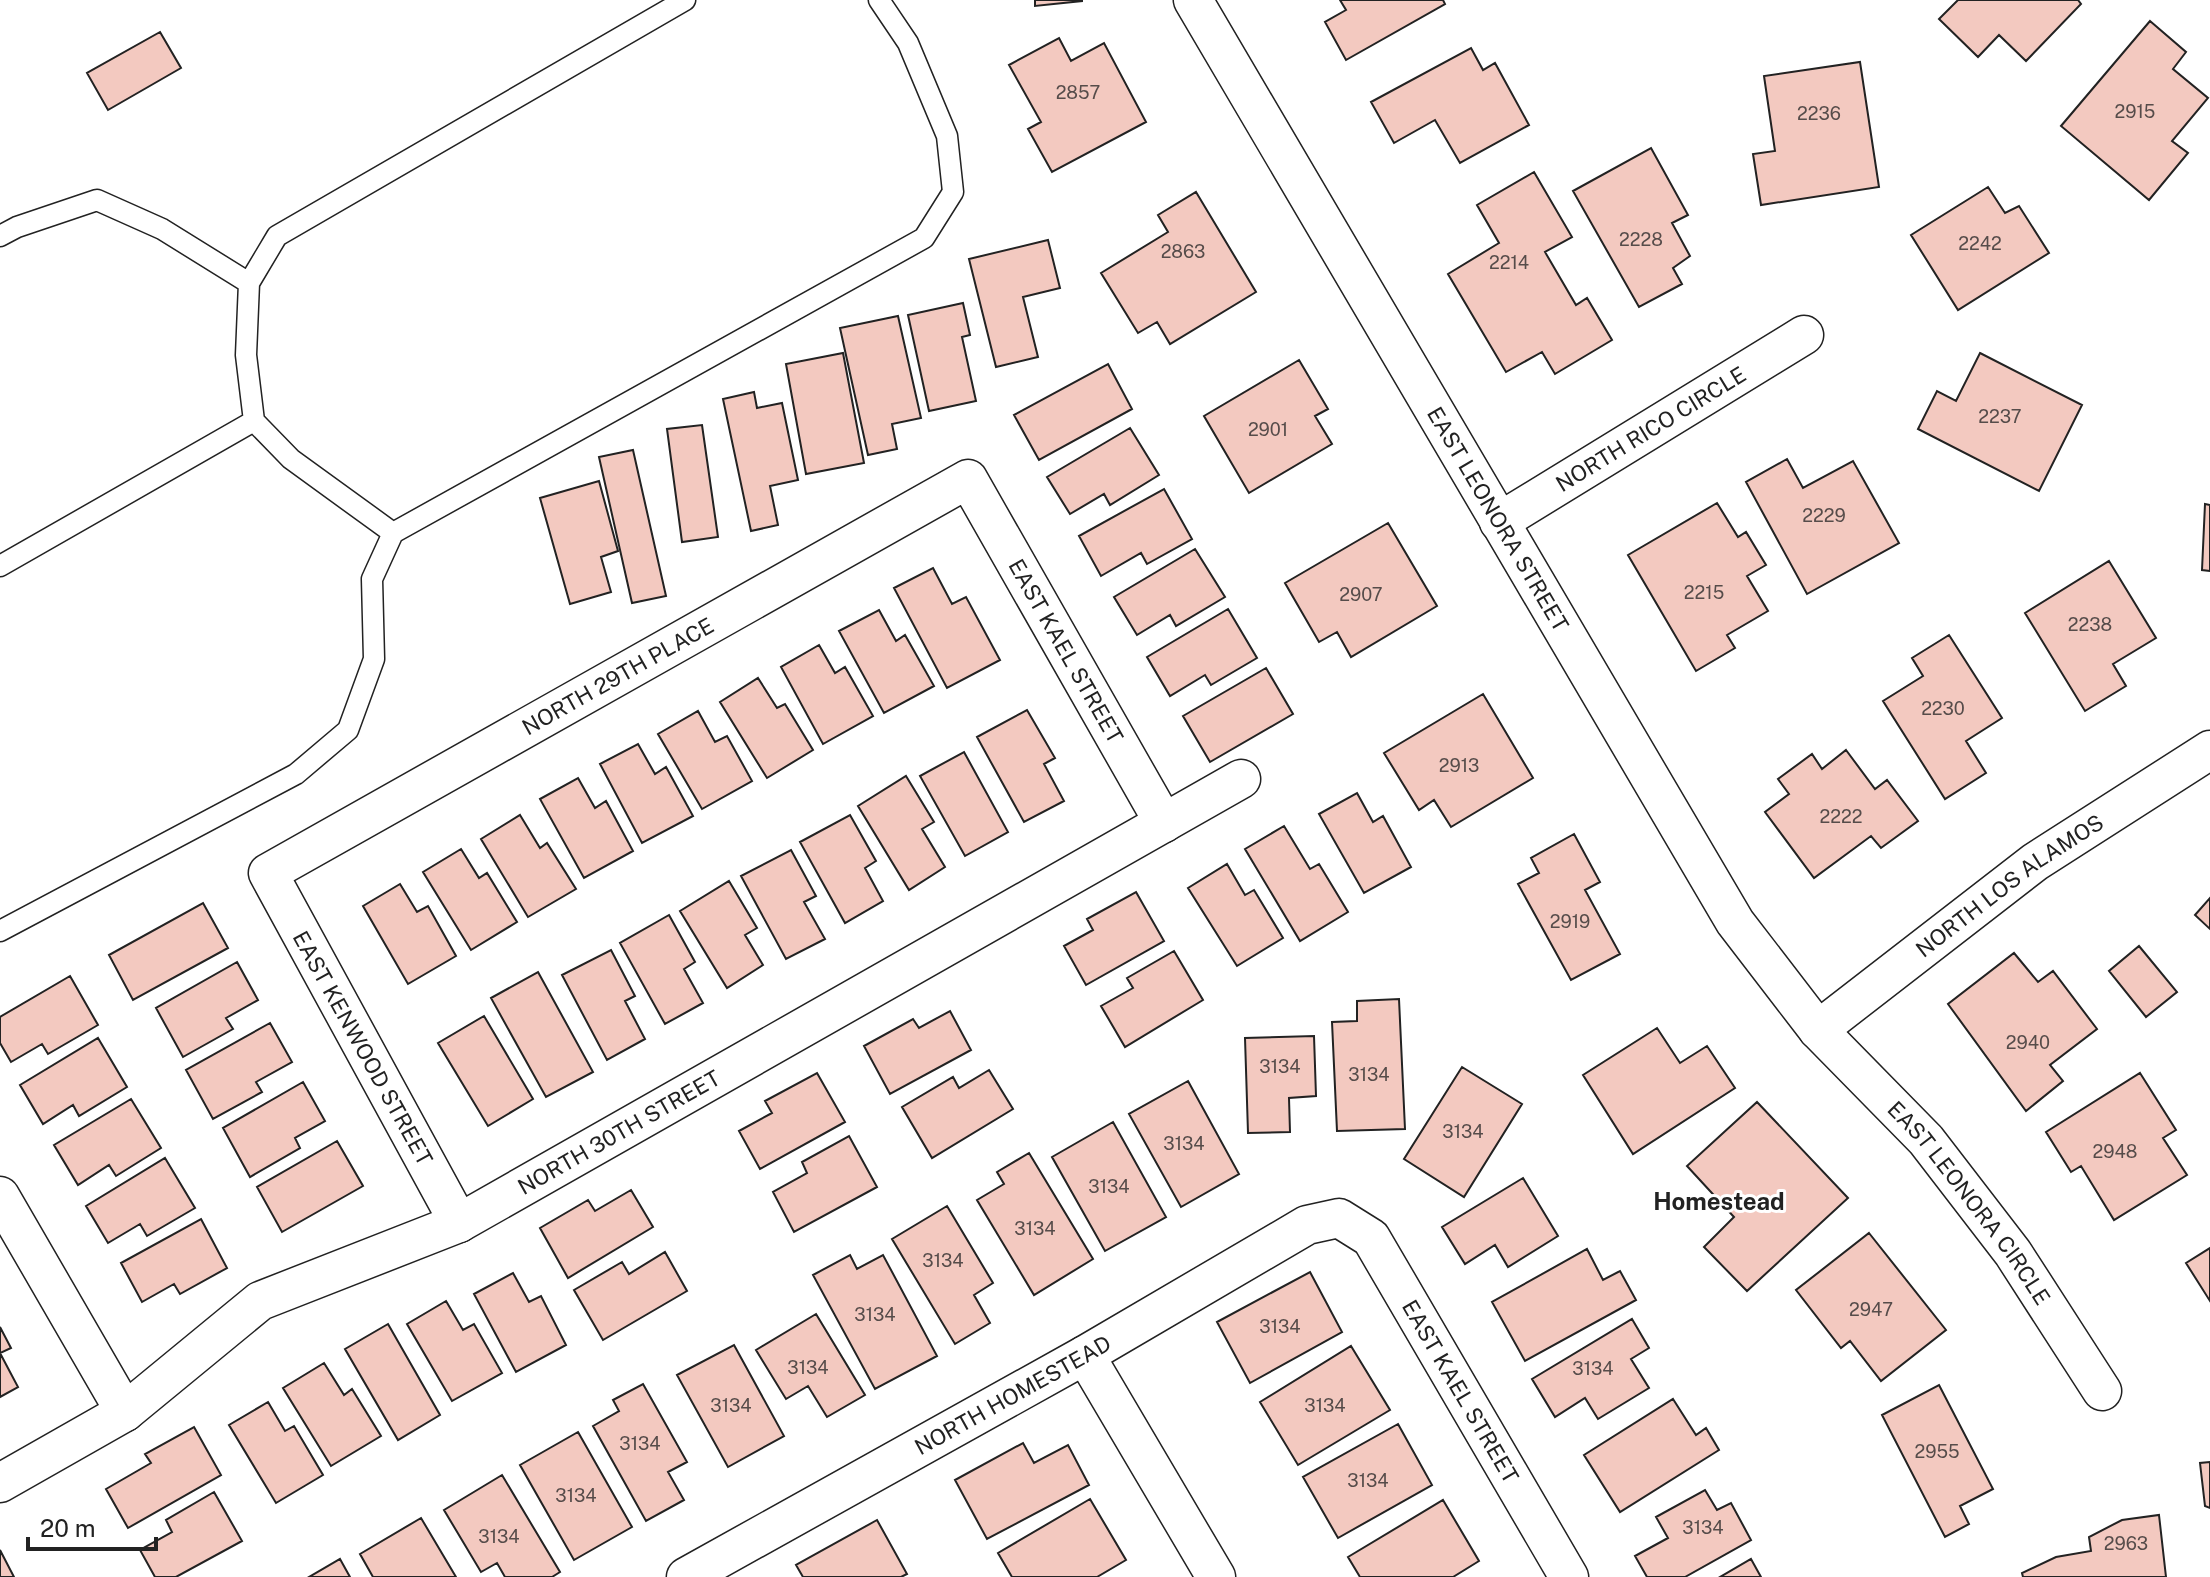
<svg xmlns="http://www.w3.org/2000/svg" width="2210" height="1577" font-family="'Public Sans',sans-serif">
  <rect width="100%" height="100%" fill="#fff"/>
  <path fill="#f3c9c0" stroke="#222" stroke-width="2" d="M1035,0H1082V1L1035,6Z
    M1340,0H1443L1445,4L1346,60L1325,22L1346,10Z
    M1958,0H2078L2081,4L2026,61L1999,35L1978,57L1939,19Z
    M2150,21L2186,52L2173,69L2208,98L2172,141L2188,153L2149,200L2061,126Z
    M160,32L181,68L108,110L87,73Z
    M1059,38L1071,61L1104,43L1146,122L1052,172L1028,129L1041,122L1009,65Z
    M1471,48L1483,70L1495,63L1529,125L1460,163L1435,120L1394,143L1371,102Z
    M1860,62L1879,187L1761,205L1753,154L1775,151L1764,76Z
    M1651,148L1688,215L1672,223L1690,256L1673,268L1682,284L1639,307L1573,191Z
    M1534,172L1572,237L1545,252L1576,305L1587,298L1612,340L1555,374L1542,352L1506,372L1448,274L1499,243L1477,205Z
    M1988,187L2005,213L2019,206L2049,253L1958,310L1911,235Z
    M1196,192L1256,292L1170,344L1157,322L1138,333L1101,273L1168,232L1158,215Z
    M1048,240L1060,288L1023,297L1038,357L996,367L969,259Z
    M963,303L970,335L962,337L976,401L929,411L908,315Z
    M898,316L921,418L892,424L897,449L868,455L840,328Z
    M843,353L864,463L806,474L786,364Z
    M1980,353L2082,405L2039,491L1918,429L1937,391L1956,401Z
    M1299,360L1328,409L1315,416L1332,444L1249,493L1204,416Z
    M1108,364L1132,409L1039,460L1014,415Z
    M754,392L757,408L782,403L798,480L770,486L778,525L751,531L723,399Z
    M702,425L718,537L682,542L667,429Z
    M1130,428L1159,475L1110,505L1104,494L1070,514L1047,477Z
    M633,450L666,596L632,603L599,457Z
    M1787,459L1803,488L1853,461L1899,543L1807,594L1746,482Z
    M599,481L618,551L601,557L611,592L570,604L540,498Z
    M1164,489L1192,539L1147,564L1141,553L1101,576L1079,536Z
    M1717,503L1738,537L1746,532L1766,565L1747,576L1768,611L1727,635L1735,648L1696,671L1628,555Z
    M2205,504L2210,505V571L2202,570Z
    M1388,523L1437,606L1351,657L1337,632L1319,642L1285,583Z
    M1195,549L1225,597L1176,626L1170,615L1137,635L1114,597Z
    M2109,561L2156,638L2113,664L2126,686L2085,711L2025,613Z
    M933,568L952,604L966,597L1000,660L947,688L894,588Z
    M1228,609L1257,658L1211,685L1205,675L1170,696L1147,657Z
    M879,610L896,641L905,635L934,686L884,713L839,631Z
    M1949,635L2002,718L1966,741L1986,773L1945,799L1883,701L1923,676L1912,658Z
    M819,645L835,673L845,667L873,716L823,744L781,667Z
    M1266,668L1293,714L1210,762L1183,716Z
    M758,678L777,708L785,704L813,750L767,778L720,702Z
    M1483,694L1533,778L1451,827L1434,800L1419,810L1384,753Z
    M1027,710L1055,758L1044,764L1064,801L1024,822L977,737Z
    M698,711L715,742L727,736L752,781L702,809L658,734Z
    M638,744L655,774L666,767L693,816L642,843L600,764Z
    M1846,750L1875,789L1887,780L1918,821L1881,848L1871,836L1814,878L1765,812L1789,794L1778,779L1812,754L1822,769Z
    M964,752L1008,832L965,856L920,776Z
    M906,776L934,822L922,829L945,867L909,890L858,806Z
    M578,778L595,808L606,801L633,851L584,878L540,799Z
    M1357,793L1373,822L1383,816L1411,867L1364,893L1319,814Z
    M520,815L540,848L547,843L576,889L528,917L481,839Z
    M850,815L876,861L865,868L883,901L845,923L800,842Z
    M1284,826L1310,869L1319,864L1348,912L1300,941L1245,849Z
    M1574,834L1600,882L1585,890L1620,954L1571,980L1518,884L1539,873L1531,858Z
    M461,849L479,878L487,873L517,922L471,950L423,872Z
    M791,850L816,896L804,902L825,939L786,959L741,876Z
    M1227,864L1245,895L1254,890L1283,938L1237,966L1188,888Z
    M729,881L757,928L745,935L763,965L727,988L680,911Z
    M400,884L417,912L428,906L456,956L408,984L363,906Z
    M1136,892L1164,941L1086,985L1064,946L1093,930L1087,919Z
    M2210,898V929L2195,915Z
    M203,903L228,948L133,1000L109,955Z
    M669,915L695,962L684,969L703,1003L665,1024L620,943Z
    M2139,946L2177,992L2146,1017L2109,971Z
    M611,950L635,996L625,1001L645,1039L607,1060L562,975Z
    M1174,951L1203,1000L1125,1047L1101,1006L1133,988L1127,978Z
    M2014,953L2038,982L2053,971L2097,1029L2050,1065L2063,1081L2026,1111L1948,1004Z
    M237,962L258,1000L226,1018L233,1029L183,1057L156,1008Z
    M538,972L593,1072L546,1097L491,998Z
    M70,976L98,1025L48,1054L42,1044L11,1062L0,1043V1017Z
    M1399,999L1405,1129L1337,1131L1332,1022L1357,1021V1001Z
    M950,1011L971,1050L890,1094L864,1046L913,1019L919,1028Z
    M484,1016L533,1099L488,1126L438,1043Z
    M270,1023L292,1062L256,1082L262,1092L213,1119L186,1070Z
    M1657,1028L1680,1063L1707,1046L1735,1088L1633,1154L1583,1075Z
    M1314,1036L1316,1096L1289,1098L1290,1132L1248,1133L1245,1038Z
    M98,1038L127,1087L79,1116L73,1105L43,1124L20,1085Z
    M1462,1067L1522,1104L1464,1197L1404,1159Z
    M989,1070L1013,1109L932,1158L902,1107L953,1077L959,1088Z
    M817,1073L845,1122L760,1169L739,1131L772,1113L765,1101Z
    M2140,1073L2176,1130L2163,1138L2187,1175L2114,1220L2081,1166L2071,1172L2046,1132Z
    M1188,1081L1239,1174L1181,1207L1129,1114Z
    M303,1082L325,1121L295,1138L300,1148L250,1177L223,1128Z
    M131,1099L161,1148L116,1176L109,1165L78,1185L54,1145Z
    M1757,1102L1848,1198L1747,1291L1704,1247L1734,1217L1687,1166Z
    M1113,1122L1166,1217L1105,1251L1052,1157Z
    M849,1136L877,1187L794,1232L773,1192L807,1173L802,1162Z
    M337,1141L363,1186L282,1232L257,1187Z
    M1029,1153L1093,1259L1034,1295L977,1200L1004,1184L997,1172Z
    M165,1158L195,1208L147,1236L140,1224L108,1243L86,1206Z
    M1523,1178L1558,1236L1508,1267L1495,1245L1465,1264L1442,1227Z
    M631,1190L653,1227L568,1278L540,1228L588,1200L595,1211Z
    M947,1206L993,1283L974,1295L990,1323L955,1344L892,1239Z
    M201,1219L227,1268L180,1294L174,1284L142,1302L121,1263Z
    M1869,1233L1946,1330L1881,1381L1850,1341L1841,1348L1796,1290Z
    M2210,1248V1301L2186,1263Z
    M1587,1249L1603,1280L1620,1271L1636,1300L1525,1361L1492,1302Z
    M665,1252L687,1291L603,1340L574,1290L622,1262L629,1274Z
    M850,1255L857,1269L883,1255L937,1356L875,1389L813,1275Z
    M1310,1272L1342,1332L1250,1383L1217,1322Z
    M513,1273L529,1302L541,1296L566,1345L516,1372L474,1294Z
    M446,1301L463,1330L474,1324L502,1373L452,1401L407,1324Z
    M816,1314L865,1395L827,1417L808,1386L786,1399L756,1350Z
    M1632,1319L1649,1348L1631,1359L1649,1388L1598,1419L1585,1398L1555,1417L1532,1379Z
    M388,1324L440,1415L398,1440L345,1349Z
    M0,1327L11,1348L0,1353L18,1387L0,1397Z
    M734,1345L784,1436L728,1467L677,1375Z
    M1351,1346L1390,1410L1298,1465L1260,1402Z
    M324,1363L344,1395L352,1389L381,1436L331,1466L283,1388Z
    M643,1384L687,1462L668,1472L684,1500L646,1521L593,1426L619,1411L613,1400Z
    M1939,1385L1993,1489L1960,1506L1969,1524L1945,1537L1882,1415Z
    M1673,1399L1696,1435L1706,1428L1719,1450L1620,1512L1584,1455Z
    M268,1402L285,1431L294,1426L323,1475L276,1503L229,1425Z
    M1398,1424L1432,1485L1338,1538L1303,1477Z
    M194,1427L221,1475L128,1528L106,1489L151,1463L145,1454Z
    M578,1432L632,1527L574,1560L520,1465Z
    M1023,1443L1034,1463L1068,1445L1089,1485L987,1539L955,1480Z
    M2210,1462V1508L2205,1506L2200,1463Z
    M502,1475L560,1572L552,1577H505L497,1563L481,1572L444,1510Z
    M1705,1490L1717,1510L1731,1503L1751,1540L1685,1577H1647L1635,1556L1668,1538L1656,1517Z
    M214,1492L242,1541L176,1577H155L140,1550L172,1532L166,1520Z
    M1090,1499L1126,1560L1097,1577H1012L998,1553Z
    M1443,1500L1479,1561L1453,1577H1360L1348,1557Z
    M2159,1515L2166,1577H2023L2022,1573L2056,1557L2091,1551L2089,1537L2122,1520Z
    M421,1518L456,1577H373L360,1554Z
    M877,1520L907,1574L901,1577H803L796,1565Z
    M0,1550L14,1577H0Z
    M340,1559L350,1577H309Z
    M1751,1559L1761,1577H1720Z"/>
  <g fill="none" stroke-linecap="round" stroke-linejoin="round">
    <defs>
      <path id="lane" d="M0,236L17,227L97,200L162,229L249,283
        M393,533L291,459L254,421L246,355L249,283L277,236L685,0
        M0,566L254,421
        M0,931L296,774L348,730L374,659L372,579L393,533L924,238L953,192L947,136L908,43L879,0"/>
      <g id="street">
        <path id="s1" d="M1193,0L1735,922L1818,1030L1926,1140L2013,1253L2102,1391"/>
        <path id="s2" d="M1499,522L1804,335"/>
        <path id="s3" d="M1818,1030L2035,862L2210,750"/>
        <path d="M0,1196L125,1412"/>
        <path id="s4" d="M459,1223L268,873L968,479L1164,823"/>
        <path d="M1085,1355L1216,1577"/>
        <path id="s5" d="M0,1483L125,1412L260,1301L459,1223L1241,779"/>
        <path id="s6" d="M686,1577L1085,1355L1307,1225L1339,1218L1371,1238L1569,1577"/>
      </g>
    </defs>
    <use href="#lane" stroke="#222" stroke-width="23"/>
    <use href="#street" stroke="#222" stroke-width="41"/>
    <use href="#lane" stroke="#fff" stroke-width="20"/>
    <use href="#street" stroke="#fff" stroke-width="38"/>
  </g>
  <g text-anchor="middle" stroke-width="6" stroke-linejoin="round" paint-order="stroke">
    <g font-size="18" fill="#564c4a">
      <text x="1078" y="99">2857</text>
      <text x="2135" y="118">2915</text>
      <text x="1819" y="120">2236</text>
      <text x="1641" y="246">2228</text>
      <text x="1980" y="250">2242</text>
      <text x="1183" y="258">2863</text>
      <text x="1509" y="269">2214</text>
      <text x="2000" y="423">2237</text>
      <text x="1268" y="436">2901</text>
      <text x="1824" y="522">2229</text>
      <text x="1704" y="599">2215</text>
      <text x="1361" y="601">2907</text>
      <text x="2090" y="631">2238</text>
      <text x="1943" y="715">2230</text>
      <text x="1459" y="772">2913</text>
      <text x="1841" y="823">2222</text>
      <text x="1570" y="928">2919</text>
      <text x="2028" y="1049">2940</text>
      <text x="1280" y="1073">3134</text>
      <text x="1369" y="1081">3134</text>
      <text x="1463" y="1138">3134</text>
      <text x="1184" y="1150">3134</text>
      <text x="2115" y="1158">2948</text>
      <text x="1109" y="1193">3134</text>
      <text x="1035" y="1235">3134</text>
      <text x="943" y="1267">3134</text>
      <text x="1871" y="1316">2947</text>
      <text x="875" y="1321">3134</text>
      <text x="1280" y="1333">3134</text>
      <text x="808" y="1374">3134</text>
      <text x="1593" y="1375">3134</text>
      <text x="731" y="1412">3134</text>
      <text x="1325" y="1412">3134</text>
      <text x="640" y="1450">3134</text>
      <text x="1937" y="1458">2955</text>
      <text x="1368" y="1487">3134</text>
      <text x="576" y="1502">3134</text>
      <text x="1703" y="1534">3134</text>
      <text x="499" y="1543">3134</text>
      <text x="2126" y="1550">2963</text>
    </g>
    <g font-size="22" fill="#222" stroke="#fff">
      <text dy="8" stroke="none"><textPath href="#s2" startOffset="178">NORTH RICO CIRCLE</textPath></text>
      <text dy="8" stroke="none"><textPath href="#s1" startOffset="602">EAST LEONORA STREET</textPath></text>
      <text dy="8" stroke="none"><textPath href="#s4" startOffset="1400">EAST KAEL STREET</textPath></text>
      <text dy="8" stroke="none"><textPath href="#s4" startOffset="800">NORTH 29TH PLACE</textPath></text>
      <text dy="8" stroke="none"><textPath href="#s3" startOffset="240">NORTH LOS ALAMOS</textPath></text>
      <text transform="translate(363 1048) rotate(61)" y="8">EAST KENWOOD STREET</text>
      <text dy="8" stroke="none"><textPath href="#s5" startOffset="716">NORTH 30TH STREET</textPath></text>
      <text dy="8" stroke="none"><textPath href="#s1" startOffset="1436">EAST LEONORA CIRCLE</textPath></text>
      <text dy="8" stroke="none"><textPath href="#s6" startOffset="962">EAST KAEL STREET</textPath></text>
      <text dy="8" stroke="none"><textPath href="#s6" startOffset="374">NORTH HOMESTEAD</textPath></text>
    </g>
    <g font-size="24" font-weight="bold" fill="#222" stroke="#fff">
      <text x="1719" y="1210">Homestead</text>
    </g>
  </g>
  <path d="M28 1537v12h128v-12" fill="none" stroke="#222222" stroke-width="4"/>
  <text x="40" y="1537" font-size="24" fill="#222222" stroke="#ffffff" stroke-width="6" paint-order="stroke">20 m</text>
</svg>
